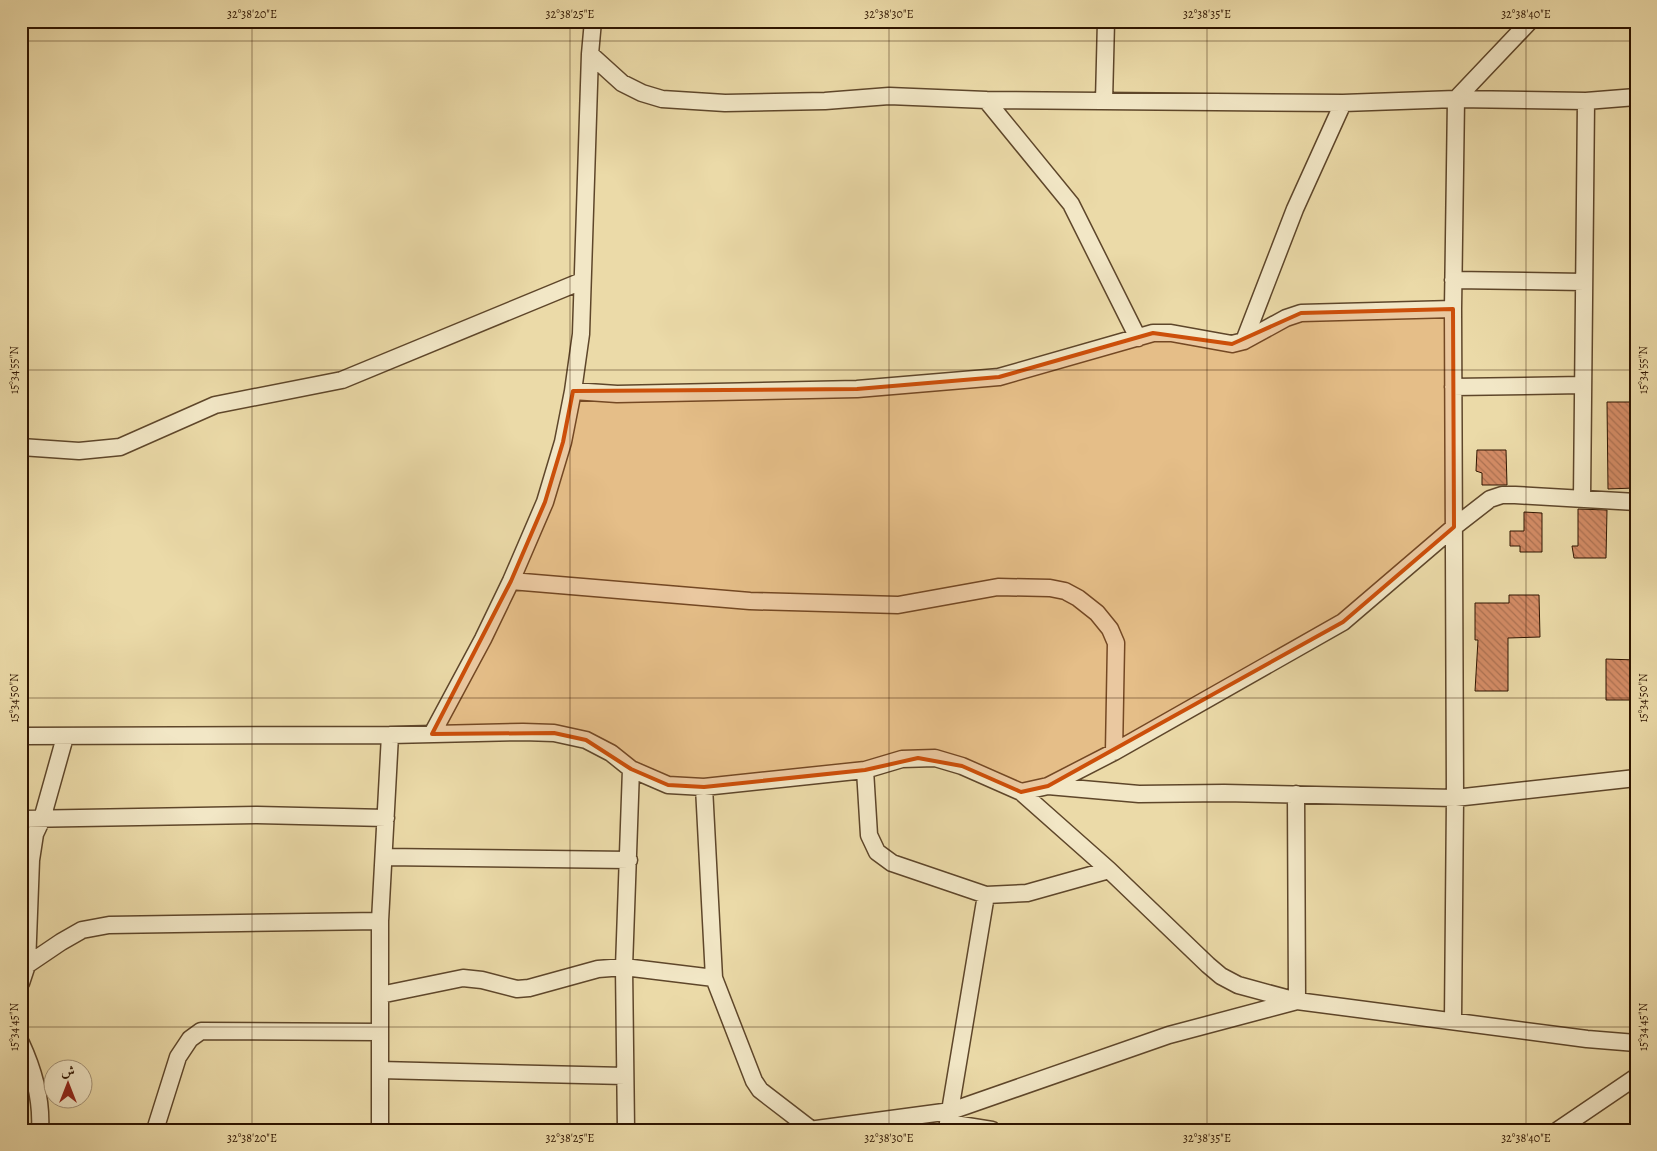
<svg xmlns="http://www.w3.org/2000/svg" width="1657" height="1151" font-family="Alegreya,Amiri,serif">
  <defs>
    <pattern id="building-back-hatch" width="6" height="6" patternUnits="userSpaceOnUse" patternTransform="scale(1.25)"><rect width="6" height="6" fill="#d48c66"/><path d="M-1 5l2 2M0 0l6 6M5-1l2 2" fill="none" stroke="#ac7152"/></pattern>
  </defs>
  <rect width="100%" height="100%" fill="#ebdaa8"/>
  <filter id="stains"><feTurbulence type="fractalNoise" baseFrequency=".004" numOctaves="4"/><feColorMatrix values="0 0 0 0 .2 0 0 0 0 .09 0 0 0 0 .02 0 0 0 .5 -.17"/></filter>
  <radialGradient id="worn" r=".72"><stop offset=".6" stop-color="#630" stop-opacity="0"/><stop offset="1" stop-color="#630" stop-opacity=".3"/></radialGradient>
  <path fill="url(#building-back-hatch)" stroke="#2f1500" d="M1607,402H1636L1634,488L1608,489Z
    M1477,450H1506L1507,485H1482V473L1476,471Z
    M1578,509L1607,510L1606,558H1574L1572,546H1578Z
    M1524,512L1542,513V552H1520V546H1510V531H1524Z
    M1509,595H1539L1540,637L1508,638V691H1475L1478,640H1475V603H1509Z
    M1606,659L1636,660V700H1606Z"/>
  <g fill="none" stroke-linecap="round" stroke-linejoin="round">
    <defs>
      <path id="minor" d="M590,54L622,83L642,93L662,99L725,103L825,101L889,96L986,100L1343,103L1456,99L1586,101L1636,97
        M986,100L1071,204L1138,338
        M1104,101L1106,21
        M1453,280L1584,282
        M1244,341L1295,209L1343,103
        M1453,387L1583,385
        M573,391L617,394L857,389L999,377L1153,333H1171L1232,344L1244,341L1286,318L1301,313L1453,309
        M21,447L79,451L120,447L215,405L342,380L582,281
        M1582,499L1586,101
        M511,581L750,601L898,605L998,587L1050,588L1065,591L1078,598L1097,613L1110,629L1116,643L1114,752
        M432,734L483,639L511,581L545,502L563,442L573,391L581,334L590,54L593,21
        M390,735L523,732L554,733L586,740L611,753L631,769L624,967L626,1130
        M21,736L390,735L380,921V1130
        M631,769L668,785L704,787L865,770L902,759L935,758L962,766L1021,792L1048,786L1114,752L1343,622L1454,527L1490,499L1502,495H1515L1636,502
        M865,770L869,835L877,852L892,863L986,895L1027,893L1109,870
        M1048,786L1139,794L1224,793L1455,798L1636,778
        M704,787L714,978L754,1081L760,1090L812,1130
        M1021,792L1109,870L1208,965L1221,976L1238,985L1297,1001L1587,1039L1636,1043
        M21,819L257,815L386,818
        M384,857L629,860
        M986,895L948,1123L992,1130
        M27,965L61,942L82,930L109,925L380,921
        M21,983L27,965L31,860L35,834L42,819L65,737
        M380,995L463,978L482,980L517,989L529,988L598,969L624,967L714,978
        M1453,1021L1455,798L1453,309L1456,99L1530,21
        M21,1043C34,1071 42,1099 40,1130
        M380,1070L625,1076
        M155,1130L178,1057L190,1039L201,1031L379,1032
        M809,1130L951,1111L1169,1035L1297,1001L1296,794
        M1558,1130L1636,1077"/>
    </defs>
    <use href="#minor" stroke="#5e462a" stroke-width="19"/>
    <use href="#minor" stroke="#f2e7c6" stroke-width="16"/>
  </g>
  <path fill="#cc4f0a" fill-opacity="0.2" stroke="#cc4f0a" stroke-width="4" stroke-linejoin="round" d="M1453,309L1454,527L1343,622L1048,786L1021,792L962,766L918,758L865,770L704,787L668,785L631,769L586,740L554,733L432,734L511,581L545,502L563,442L573,391L857,389L999,377L1153,333L1232,344L1301,313Z"/>
  <path fill="none" stroke="#2f1500" stroke-width="1" stroke-opacity="0.45" d="M252,21V1130M570,21V1130M889,21V1130M1207,21V1130M1526,21V1130M21,41H1636M21,370H1636M21,698H1636M21,1027H1636"/>
  <rect width="1657" height="1151" fill="none" stroke="#ebdaa8" stroke-width="55"/>
  <g transform="translate(68 1084)"><circle r="24" fill="#f2e7c6" stroke="#a49377"/>
  <path d="M0-4L9 19L0 12L-9 19Z" fill="#8f2418"/>
  <text y="-8" font-size="14" font-weight="bold" text-anchor="middle" fill="#2f1500">ش</text>
  </g>
  <rect x="28" y="28" width="1602" height="1096" fill="none" stroke="#2f1500" stroke-width="2"/>
  <g font-size="12" text-anchor="middle" fill="#2f1500">
    <text x="252" y="18">32°38'20"E</text>
    <text x="570" y="18">32°38'25"E</text>
    <text x="889" y="18">32°38'30"E</text>
    <text x="1207" y="18">32°38'35"E</text>
    <text x="1526" y="18">32°38'40"E</text>
    <text transform="translate(14 370) rotate(-90)" y="4">15°34'55"N</text>
    <text transform="translate(1643 370) rotate(-90)" y="4">15°34'55"N</text>
    <text transform="translate(14 698) rotate(-90)" y="4">15°34'50"N</text>
    <text transform="translate(1643 698) rotate(-90)" y="4">15°34'50"N</text>
    <text transform="translate(14 1027) rotate(-90)" y="4">15°34'45"N</text>
    <text transform="translate(1643 1027) rotate(-90)" y="4">15°34'45"N</text>
    <text x="252" y="1142">32°38'20"E</text>
    <text x="570" y="1142">32°38'25"E</text>
    <text x="889" y="1142">32°38'30"E</text>
    <text x="1207" y="1142">32°38'35"E</text>
    <text x="1526" y="1142">32°38'40"E</text>
  </g>
  <rect width="100%" height="100%" filter="url(#stains)"/>
  <rect width="100%" height="100%" fill="url(#worn)"/>
</svg>
